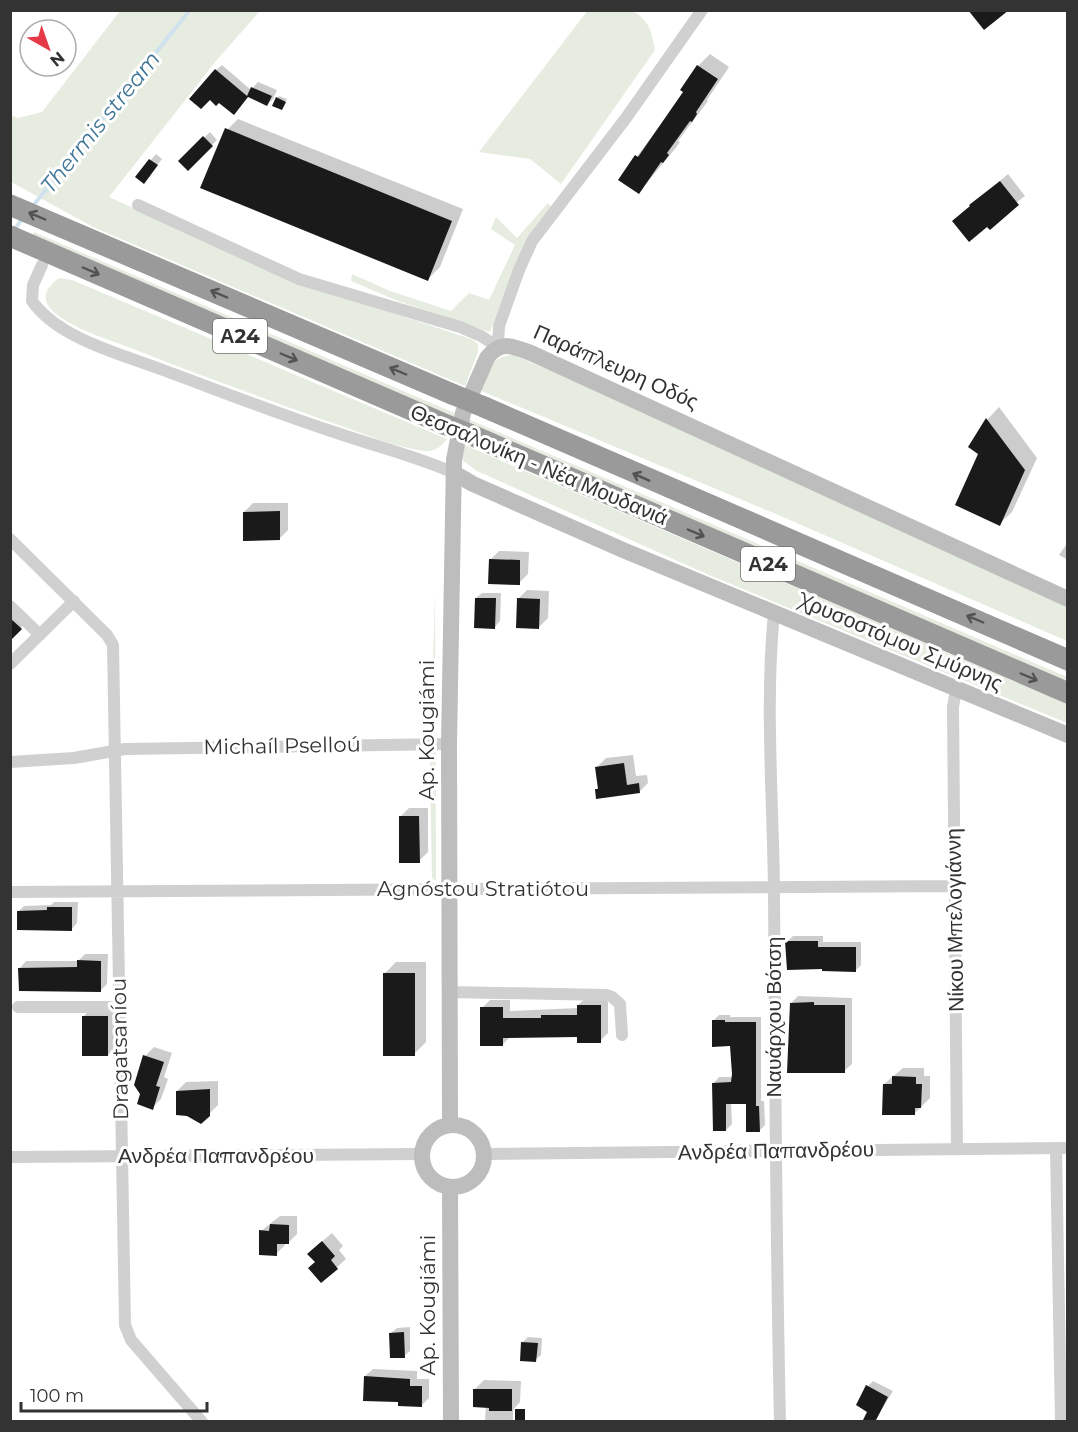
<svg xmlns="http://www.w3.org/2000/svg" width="1078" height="1432" font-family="Montserrat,sans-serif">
  <rect width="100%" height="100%" fill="#fff"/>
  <path fill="#e6ecdf" d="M588,10H632C650,22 651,30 655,50L561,184L530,159L479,152Z
    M120,11H260L216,61L109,197L293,280L471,339L478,344V352L465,386L93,227L11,182L10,115L18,118L42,112Z
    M548,203L551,207L526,239L490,332L398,301L351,281L352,274L390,291L451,311L469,293L489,300L515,245L491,229L496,217L517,238Z
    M34,232L1067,677V686L32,238Z
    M59,278L72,280L447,439C441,447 435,452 424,451C390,446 357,431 324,420C261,397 198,375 136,350C111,340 67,328 50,308C40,296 49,285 59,278Z
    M513,355L636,406L1067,603V641L776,514L479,390C488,371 490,357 513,355Z
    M460,443L1067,704V723L709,575L477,471L462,460Z
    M435,592L436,880H432L430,769Z"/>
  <path fill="#0003" d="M710,54L729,67L707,100L708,101L678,141L680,142L675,149L639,192L620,179L685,92L698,66Z
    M222,65L251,90L258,82L277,90L273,99L267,105L248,96L239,108L216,70Z
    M279,96L287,99L282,108L277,98Z
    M238,119L463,209L440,267L428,279L226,131Z
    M210,132L217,140L188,169L180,161Z
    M156,154L162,159L149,176L137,177Z
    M1008,174L1025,196L987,225L971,205Z
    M999,407L1037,458L1012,512L999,524L980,453L970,446L988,419Z
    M253,503H288V530L279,539L244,512Z
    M1068,542V560L1059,555Z
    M499,551L529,552L528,574L519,583L490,560Z
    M527,590L549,591L548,618L539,627L518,599Z
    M482,593H501L500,621L495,627L476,598Z
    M10,607L29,620L10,638Z
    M633,755L636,776L647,775L648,783L639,792L597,789L599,787L597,767L606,758Z
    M409,808H428V852L419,861L400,817Z
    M54,902H78L77,923L72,929L19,911L24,906L51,905Z
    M793,936H823V942H861V965L856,970L787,942Z
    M85,954H108L107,984L100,991L20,968L26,961H78Z
    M396,962H426V1042L414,1054L384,974Z
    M798,996L852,998V1064L844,1071L791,1003Z
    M586,998H608V1033L600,1041L579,1036L510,1037L503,1044L482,1008L490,1000H510V1011L578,1008V1005Z
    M92,1008H117V1046L108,1055L83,1017Z
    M719,1015H730V1017H761V1101H764L765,1125L759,1131L747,1103H731L732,1124L726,1130L714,1083L719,1077H733L732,1045L714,1020Z
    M154,1047L172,1053L164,1077L168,1079L161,1099L152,1108L142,1094L145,1056Z
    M903,1068H924V1076H930V1098L914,1114L884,1084Z
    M218,1081V1105L201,1122L187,1115L177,1091L186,1082Z
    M280,1216H297V1234L288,1243H285V1245L276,1254L261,1231Z
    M332,1233L343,1246L339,1250L346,1259L322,1281L316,1262L318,1245Z
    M410,1327V1351L404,1356L391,1333L397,1328Z
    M528,1337L542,1338L541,1355L535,1360L523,1342Z
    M373,1369L417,1371V1379H429V1398L421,1406L400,1401L365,1376Z
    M484,1380L521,1381L520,1402L513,1410V1422H483L485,1420L486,1406L475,1389Z
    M873,1381L893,1391L874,1422L869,1411L868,1386Z"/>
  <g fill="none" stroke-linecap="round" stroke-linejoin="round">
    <path stroke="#cfe2ee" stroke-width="4" d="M32,207L190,10
      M13,231L23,218"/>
  </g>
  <path fill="#1a1a1a" d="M968,10H1009L984,30Z
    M697,65L718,79L696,112L697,114L692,122L690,121L667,153L669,155L663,163L661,162L639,194L618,180L635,155L638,157L683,92L680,90Z
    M215,69L247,96L251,87L272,96L267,106L248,97L234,115L219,103L216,106L210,100L201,109L189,99Z
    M276,97L286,102L282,110L272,106Z
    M225,128L452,221L428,281L200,188Z
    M203,136L213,146L188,171L178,161Z
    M149,159L158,165L144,184L135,177Z
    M1000,181L1019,205L990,230L987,227L969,242L952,221L970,206L969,205Z
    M986,418L1025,470L1000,526L955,505L978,454L968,447Z
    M280,511V540L243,541V512Z
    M489,559L520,560V585L488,584Z
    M475,598H496L495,629L474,628Z
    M517,598L540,599L539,629L516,628Z
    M10,618L22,629L10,641Z
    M624,763L627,785L639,783L640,793L596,799L595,789H598L595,767Z
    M399,816H419L420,863H399Z
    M47,907H72V931L17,930V911L47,910Z
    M785,941H818V947H856V972L822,971V969L787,970Z
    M77,960L101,961V992L19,991L18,968L77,967Z
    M383,973H415V1056H383Z
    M814,1002V1005H845V1073H787L790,1003Z
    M577,1005H601V1043H577V1037L503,1038V1046H480V1007H503V1018H541V1015H577Z
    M82,1016H108V1056H82Z
    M712,1020H725V1022H756V1106H759L760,1132H746V1104H726V1131H713L712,1083L731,1082L732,1074L730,1046L712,1047Z
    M143,1055L164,1062L156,1086L160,1087L153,1110L137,1104L140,1094L134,1085Z
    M892,1076L916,1077V1084H922L921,1108H915V1115H882L883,1084H892Z
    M210,1089V1116L201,1124L187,1116L176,1115V1091Z
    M270,1224L289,1225V1244H277V1256L259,1255V1230L269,1231Z
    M322,1241L335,1256L331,1260L338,1269L321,1283L308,1268L315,1262L307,1254Z
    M404,1332L405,1358H390L389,1333Z
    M521,1342L538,1343L536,1362L520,1361Z
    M364,1376L410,1379V1386H422V1407L398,1406V1402L363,1401Z
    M866,1385L888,1397L875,1422H862L867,1412L856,1405Z
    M473,1389H512V1411H489V1408L473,1407Z
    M515,1409H525V1422H515Z"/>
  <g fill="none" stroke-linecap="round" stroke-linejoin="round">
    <path stroke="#d0d0d0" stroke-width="12" d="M138,205L299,279L460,327L481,336L498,347L499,326L519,270L532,241L626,118L702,10
      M42,265L33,285L32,301C59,339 121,354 163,370C220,391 276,413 334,432C374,446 416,456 454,473
      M10,539L107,635L113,645L125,1325L131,1340L202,1422
      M10,606L40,635
      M774,613C765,705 773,798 774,890C775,1067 776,1244 780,1422
      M10,664L74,601
      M956,690L953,707L957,1149
      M10,762L74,758L125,749L449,744
      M10,892L955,886
      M449,992L607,995L612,997L620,1004L622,1035
      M18,1007H119
      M1056,1149L1061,1422
      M484,1154L1068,1148
      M10,1157L422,1154"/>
    <path stroke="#bdbdbd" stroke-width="16" d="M454,473L473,484L623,550L1068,735
      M450,1124L449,744L454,460L463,413L487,358C500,340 513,346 531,353L1068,599
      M422 1156a31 31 0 1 1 62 0a31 31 0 1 1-62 0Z
      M450,1189L451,1422"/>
    <path stroke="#9a9a9a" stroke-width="21" d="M10,205L452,394
      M10,236L444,424
      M484,407L1068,660
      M469,434L1068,693"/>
    <path stroke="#9a9a9a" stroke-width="21" d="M452,394L484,407
      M444,424L469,434"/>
  </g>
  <defs><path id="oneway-shaft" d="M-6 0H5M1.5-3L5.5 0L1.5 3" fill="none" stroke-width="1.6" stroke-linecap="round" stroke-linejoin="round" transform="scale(1.5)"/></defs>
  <g stroke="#525252">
    <use href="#oneway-shaft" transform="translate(37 216) rotate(-157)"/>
    <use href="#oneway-shaft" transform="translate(91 271) rotate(23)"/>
    <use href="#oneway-shaft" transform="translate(219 294) rotate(-157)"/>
    <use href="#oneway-shaft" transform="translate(289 357) rotate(23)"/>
    <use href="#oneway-shaft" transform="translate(398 371) rotate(-157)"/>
    <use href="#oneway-shaft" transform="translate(641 477) rotate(-156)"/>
    <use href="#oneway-shaft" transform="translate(696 533) rotate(23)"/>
    <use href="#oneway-shaft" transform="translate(975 619) rotate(-157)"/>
    <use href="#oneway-shaft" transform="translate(1029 677) rotate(23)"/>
  </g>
  <g text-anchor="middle" stroke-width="6" stroke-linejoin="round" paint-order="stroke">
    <g fill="#fff" stroke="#707070" stroke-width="1.5">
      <rect x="213" y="319" width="54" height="34" rx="4.5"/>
      <rect x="741" y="547" width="54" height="34" rx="4.5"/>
    </g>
    <g font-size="20" font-weight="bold" fill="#333">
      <text x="240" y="343">Α24</text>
      <text x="768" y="571">Α24</text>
    </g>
    <g font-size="21" fill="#333" stroke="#fff">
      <text transform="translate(616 367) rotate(24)" y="7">Παράπλευρη Οδός</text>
      <text transform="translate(539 465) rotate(23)" y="7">Θεσσαλονίκη - Νέα Μουδανιά</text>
      <text transform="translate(901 642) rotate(23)" y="7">Χρυσοστόμου Σμύρνης</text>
      <text transform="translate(427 730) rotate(-90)" y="7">Ap. Kougiámi</text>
      <text transform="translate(282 746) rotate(-1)" y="7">Michaíl Pselloú</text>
      <text x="483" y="896">Agnóstou Stratiótou</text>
      <text transform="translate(955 920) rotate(-91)" y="7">Νίκου Μπελογιάννη</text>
      <text transform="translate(774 1017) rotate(-90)" y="7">Ναυάρχου Βότση</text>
      <text transform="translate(120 1049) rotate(-91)" y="7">Dragatsaníou</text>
      <text transform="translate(776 1151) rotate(-1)" y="7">Ανδρέα Παπανδρέου</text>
      <text x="216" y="1163">Ανδρέα Παπανδρέου</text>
      <text transform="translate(428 1305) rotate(-90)" y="7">Ap. Kougiámi</text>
    </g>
    <g font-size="22" font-style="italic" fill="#3f7597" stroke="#fff">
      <text transform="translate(100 122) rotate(-51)" y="8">Thermis stream</text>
    </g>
  </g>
  <rect width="1078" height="1432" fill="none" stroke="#333333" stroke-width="24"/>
  <g transform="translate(48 48) rotate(140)"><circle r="28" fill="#ffffff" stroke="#adadad" stroke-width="1.5"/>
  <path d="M0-4.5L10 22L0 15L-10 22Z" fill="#e63946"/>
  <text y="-9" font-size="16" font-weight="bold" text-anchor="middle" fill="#333333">N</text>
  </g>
  <path d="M21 1402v9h186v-9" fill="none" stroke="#333333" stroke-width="3"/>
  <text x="30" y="1402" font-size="18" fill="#333333" stroke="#ffffff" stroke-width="4.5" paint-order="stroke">100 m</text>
</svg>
